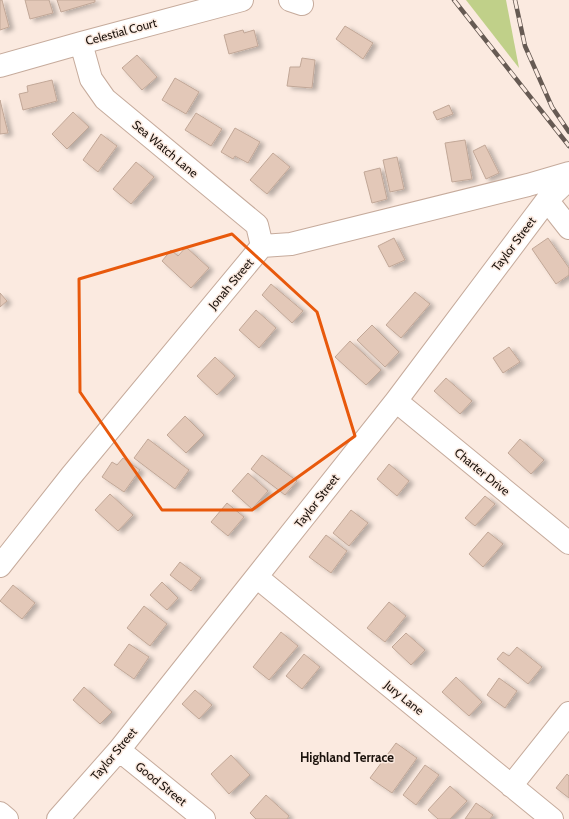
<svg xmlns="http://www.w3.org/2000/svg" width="569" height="819" font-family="Cabin,sans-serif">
  <defs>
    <filter id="shadow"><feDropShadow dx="4.5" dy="2.5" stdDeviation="2" flood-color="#0004"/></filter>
  </defs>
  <rect width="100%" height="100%" fill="#fbeae0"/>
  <path fill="#c0d089" d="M466,0H506L519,68Z"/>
  <path fill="#e3c8b8" stroke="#c1a797" filter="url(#shadow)" d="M0,0H2L9,27L0,30Z
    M25,0H49L53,13L30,19Z
    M57,0H95V2L61,12Z
    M345,26L373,43L363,59L336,39Z
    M243,30L244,33L254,30L258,46L229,54L224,35Z
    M137,55L157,77L142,90L122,68Z
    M302,58L315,60L312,88L287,86L290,67H300Z
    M175,78L199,92L186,114L162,100Z
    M52,80L57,101L23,110L19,94L28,92L27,86Z
    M0,100L8,133L0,134Z
    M449,105L453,114L437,120L433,112Z
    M73,112L89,127L67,149L52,134Z
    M196,113L222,129L211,146L185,130Z
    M235,128L260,142L248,163L235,156L233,159L221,152Z
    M101,134L117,146L98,172L83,160Z
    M465,140L472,179L452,182L445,143Z
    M485,145L499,173L486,179L473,151Z
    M273,153L290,167L267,194L250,180Z
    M397,157L404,189L390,192L383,160Z
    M136,162L154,177L131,204L113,189Z
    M380,168L387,199L372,203L364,172Z
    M394,238L405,260L389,267L378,246Z
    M548,238L569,268V275L556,284L532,249Z
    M186,247L209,268L191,288L162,261L171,250L178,256Z
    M271,284L303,311L292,323L262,295Z
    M415,292L430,304L401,338L386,325Z
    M0,293L7,301L0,307Z
    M256,310L276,328L259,348L239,330Z
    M372,325L399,352L385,367L357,340Z
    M350,341L381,370L366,385L335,357Z
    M509,347L520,362L503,373L493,358Z
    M215,357L235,376L217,395L197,376Z
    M446,378L472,401L460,414L434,391Z
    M185,416L204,435L186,453L167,435Z
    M148,439L189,470L175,489L134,458Z
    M520,439L544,460L531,474L508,453Z
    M262,455L297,481L285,495L251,469Z
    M123,458L140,470L124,492L102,477L112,462L117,465Z
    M389,464L409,481L397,496L377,479Z
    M248,473L268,491L252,509L232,491Z
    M110,494L133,515L118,531L95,510Z
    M485,496L495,504L475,526L465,518Z
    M227,503L244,517L228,536L211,522Z
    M351,510L368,523L349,546L333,533Z
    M488,532L503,544L483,567L469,554Z
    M326,535L347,551L331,573L309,557Z
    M180,562L201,578L191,591L170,575Z
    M162,582L178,598L167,610L150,595Z
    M13,585L35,603L22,619L0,601Z
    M389,602L406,616L385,642L367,628Z
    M144,606L167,624L150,646L127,628Z
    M281,632L298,646L269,680L253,667Z
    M406,633L425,650L411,665L392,647Z
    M129,644L149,657L134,679L114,665Z
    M517,647L542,667L528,684L497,659L503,652L509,656Z
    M304,654L320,667L302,689L286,676Z
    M456,677L482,702L469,716L442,692Z
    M499,678L517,691L505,708L487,695Z
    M84,687L112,712L100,724L73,700Z
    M195,690L212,705L199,719L182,704Z
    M396,743L417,758L392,793L370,778Z
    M231,755L250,775L229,794L211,774Z
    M425,765L439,775L416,805L403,795Z
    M567,774L569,776V798L556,788Z
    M450,786L467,801L450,819H438L428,810Z
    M266,795L289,816L287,819H256L250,813Z
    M476,803L493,815L490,819H465Z"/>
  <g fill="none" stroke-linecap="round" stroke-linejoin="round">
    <defs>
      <path id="minor" d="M290,0L302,4
        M81,43L91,79L105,99L257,225L262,246
        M0,66L81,43L242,0
        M547,200L569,228
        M396,401L569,543
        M0,566L71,476L262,246L291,244L528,185L569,173
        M258,576L264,583L552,819
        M119,750L204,819
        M511,786L569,713
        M0,813L7,819
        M58,819L119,750L396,401L547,200L569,179"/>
    </defs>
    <use href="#minor" stroke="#c6ab9c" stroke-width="24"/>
    <use href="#minor" stroke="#fff" stroke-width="22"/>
    <defs>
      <path id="rail" d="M454,0L569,146
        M515,0L525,46L552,107L569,132"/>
    </defs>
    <use href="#rail" stroke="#665a53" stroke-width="4.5"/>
    <use href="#rail" stroke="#fbeae0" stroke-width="3" stroke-dasharray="9" stroke-linecap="butt"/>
  </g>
  <path fill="none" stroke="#e8590c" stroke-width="3" stroke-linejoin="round" d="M232,234L317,312L355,436L252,510H162L80,392L79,279Z"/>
  <g text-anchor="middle" stroke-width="3" stroke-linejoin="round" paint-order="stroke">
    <g font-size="12" fill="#1b120c" stroke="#fbeae0">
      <text transform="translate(121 32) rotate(-15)" y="4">Celestial Court</text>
      <text transform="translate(165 149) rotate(40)" y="4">Sea Watch Lane</text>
      <text transform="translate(514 244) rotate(-53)" y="4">Taylor Street</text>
      <text transform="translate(231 284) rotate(-50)" y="4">Jonah Street</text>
      <text transform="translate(482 472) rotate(39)" y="4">Charter Drive</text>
      <text transform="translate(317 501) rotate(-52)" y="4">Taylor Street</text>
      <text transform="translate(404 698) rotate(39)" y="4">Jury Lane</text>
      <text transform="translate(114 754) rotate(-50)" y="4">Taylor Street</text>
      <text transform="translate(161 784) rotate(39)" y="4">Good Street</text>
    </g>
    <g font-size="13" font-weight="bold" fill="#1b120c" stroke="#fbeae0">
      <text x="347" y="762">Highland Terrace</text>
    </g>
  </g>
</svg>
